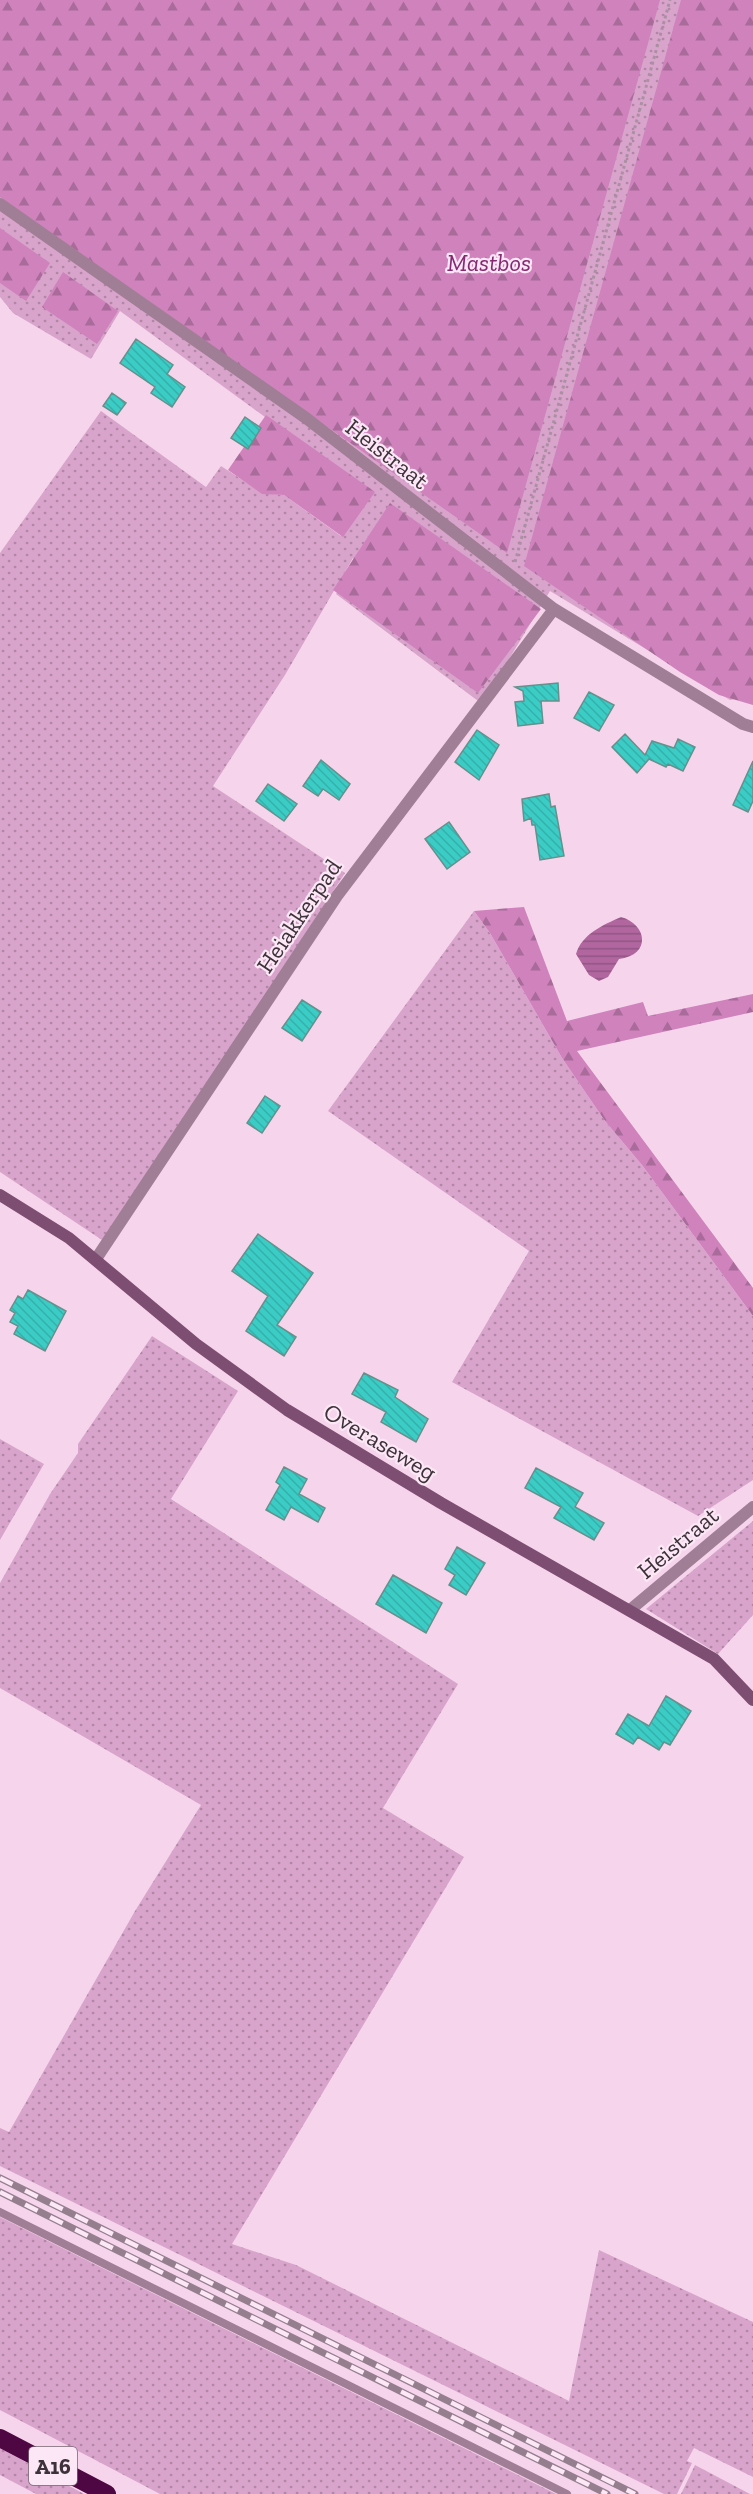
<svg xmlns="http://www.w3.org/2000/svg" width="753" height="2494" font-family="'Zilla Slab',serif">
  <defs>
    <pattern id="grass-dots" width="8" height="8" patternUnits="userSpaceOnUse" patternTransform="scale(1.5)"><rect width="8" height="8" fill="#d9a4cb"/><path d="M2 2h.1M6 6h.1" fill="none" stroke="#b186a6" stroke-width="1.8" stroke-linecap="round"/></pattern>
    <pattern id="forest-firs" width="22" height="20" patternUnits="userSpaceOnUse" patternTransform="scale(1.5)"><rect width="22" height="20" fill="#cf82bc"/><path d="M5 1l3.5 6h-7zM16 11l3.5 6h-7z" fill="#a96b9a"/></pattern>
    <pattern id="water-rules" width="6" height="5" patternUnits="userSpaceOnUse" patternTransform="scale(1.5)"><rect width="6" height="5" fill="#b1669f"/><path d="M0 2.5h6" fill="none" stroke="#915583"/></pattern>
    <pattern id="building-back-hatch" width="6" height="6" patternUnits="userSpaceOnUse" patternTransform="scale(1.5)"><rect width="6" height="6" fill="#3bcdc5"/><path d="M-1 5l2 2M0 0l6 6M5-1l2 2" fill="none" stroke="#35b0aa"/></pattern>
  </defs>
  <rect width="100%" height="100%" fill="#f6d5ec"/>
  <path fill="url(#grass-dots)" d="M0,0H753V695L730,700L550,591L482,704L336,594L356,562L353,558L285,675L213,786L345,873L105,1242L0,1172V553L101,411L206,487L221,466L262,493L284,495L341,536L291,436L120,311L91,359L13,313L0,297Z
    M474,911L490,933L562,1058L605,1121L642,1165L753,1316V1480L698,1516L452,1382L529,1251L328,1111Z
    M152,1336L238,1391L171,1499L458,1684L383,1808L464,1857L232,2244L296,2265L569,2401L599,2250L753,2322V2477L694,2448L687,2461L692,2463L677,2494H664L0,2166V2128L9,2132L135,1911L201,1805L0,1688V1583L50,1494L78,1453V1444Z
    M0,1439L44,1464L0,1540Z
    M753,1521V1615L718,1654L646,1609Z
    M0,2217L556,2494H160L0,2410Z
    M0,2448L84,2494H36L0,2475Z
    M695,2465L750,2494H681Z"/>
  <path fill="url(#forest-firs)" d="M0,0H660L507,553L0,197Z
    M681,0H753V705L719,695L680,672L524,566Z
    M0,228L50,263L26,301L0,283Z
    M63,272L118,311L97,344L42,307Z
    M266,415L375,492L343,537L284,495L262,494L228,470Z
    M390,503L541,609L478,693L333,590Z
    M524,907L567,1021L643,1002L648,1016L753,994V1012L577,1051L753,1288V1316L642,1165L605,1121L562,1058L490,933L474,911Z"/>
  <path fill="url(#water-rules)" d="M621,917C647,924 652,955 619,959L608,977L599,981L589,975L576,954C582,934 603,925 621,917Z"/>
  <path fill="url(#building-back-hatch)" stroke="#65908c" stroke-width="1.5" d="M136,339L173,365L167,374L185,387L172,407L151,393L155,387L120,363Z
    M112,393L126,403L117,415L103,406Z
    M245,417L261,428L248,449L231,438Z
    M558,683L559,701H541L543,723L518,726L515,702L524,701L523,691L515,687Z
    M589,692L614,705L599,731L574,718Z
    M477,730L499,745L479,780L455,762Z
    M625,734L645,755L652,741L674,748L678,739L695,747L683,771L668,764L666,767L649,759L637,773L612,747Z
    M321,760L350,784L339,800L323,789L318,796L303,786Z
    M753,761V801L748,812L733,805Z
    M268,784L297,804L284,821L256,801Z
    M549,794L551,807L555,806L564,856L540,860L535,825H532L531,818L524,821L522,799Z
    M449,822L470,852L447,869L425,839Z
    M302,1000L321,1012L302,1041L282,1028Z
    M265,1096L280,1106L262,1133L247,1123Z
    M258,1234L313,1273L277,1325L296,1337L284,1356L246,1331L268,1296L232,1271Z
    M28,1290L66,1311L45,1351L14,1334L18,1326L10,1322L15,1313L10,1310L18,1296L23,1299Z
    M364,1373L398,1390L395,1397L428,1419L416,1442L381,1422L386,1412L352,1394Z
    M284,1467L307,1479L299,1494L325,1508L318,1522L291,1507L284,1520L266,1510L280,1485L276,1482Z
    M536,1468L583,1493L575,1507L604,1523L594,1540L554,1518L561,1507L525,1488Z
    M457,1547L485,1563L466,1595L449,1585L455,1575L445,1569Z
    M393,1575L442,1603L426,1633L376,1604Z
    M666,1696L691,1711L670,1745L664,1742L659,1750L638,1737L633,1744L616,1734L628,1714L649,1726Z"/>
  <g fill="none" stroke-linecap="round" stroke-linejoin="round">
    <path stroke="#a991a2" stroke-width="3" stroke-dasharray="3 3" stroke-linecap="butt" d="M515,562L670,0"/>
    <path stroke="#a07e96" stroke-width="8" d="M0,2212L567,2494"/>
    <path stroke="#a07e96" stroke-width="12" d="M0,204L306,418L554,609L743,724L753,727
      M96,1259L337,896L554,609
      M630,1610L753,1507"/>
    <path stroke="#7e4e72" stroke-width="12" d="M0,1195L69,1238L196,1344L287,1410L441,1503L714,1659L753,1700"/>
    <path stroke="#4e0742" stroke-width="18" d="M0,2438L107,2494"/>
    <defs>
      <path id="rail" d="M0,2178L635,2494
        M0,2192L607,2494"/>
    </defs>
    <use href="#rail" stroke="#957f8f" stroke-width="7"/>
    <use href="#rail" stroke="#fbe7f5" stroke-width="4.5" stroke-dasharray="14" stroke-linecap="butt"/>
  </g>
  <g text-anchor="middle" stroke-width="4.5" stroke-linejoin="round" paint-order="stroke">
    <rect fill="#fbe7f5" stroke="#766872" stroke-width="1.5" x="29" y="2447" width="48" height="38" rx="4.5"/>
    <g font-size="22" font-weight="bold" fill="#3d313a">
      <text x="53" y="2474">A16</text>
    </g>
    <g font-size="24" font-style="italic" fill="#842972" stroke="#fbe7f5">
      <text x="489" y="271">Mastbos</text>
    </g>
    <g font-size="24" fill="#3d313a" stroke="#fbe7f5">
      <text transform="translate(387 454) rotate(38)" y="8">Heistraat</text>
      <text transform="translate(299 916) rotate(-56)" y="8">Heiakkerpad</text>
      <text transform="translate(380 1442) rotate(31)" y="8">Overaseweg</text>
      <text transform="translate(678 1543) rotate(-40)" y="8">Heistraat</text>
    </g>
  </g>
</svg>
